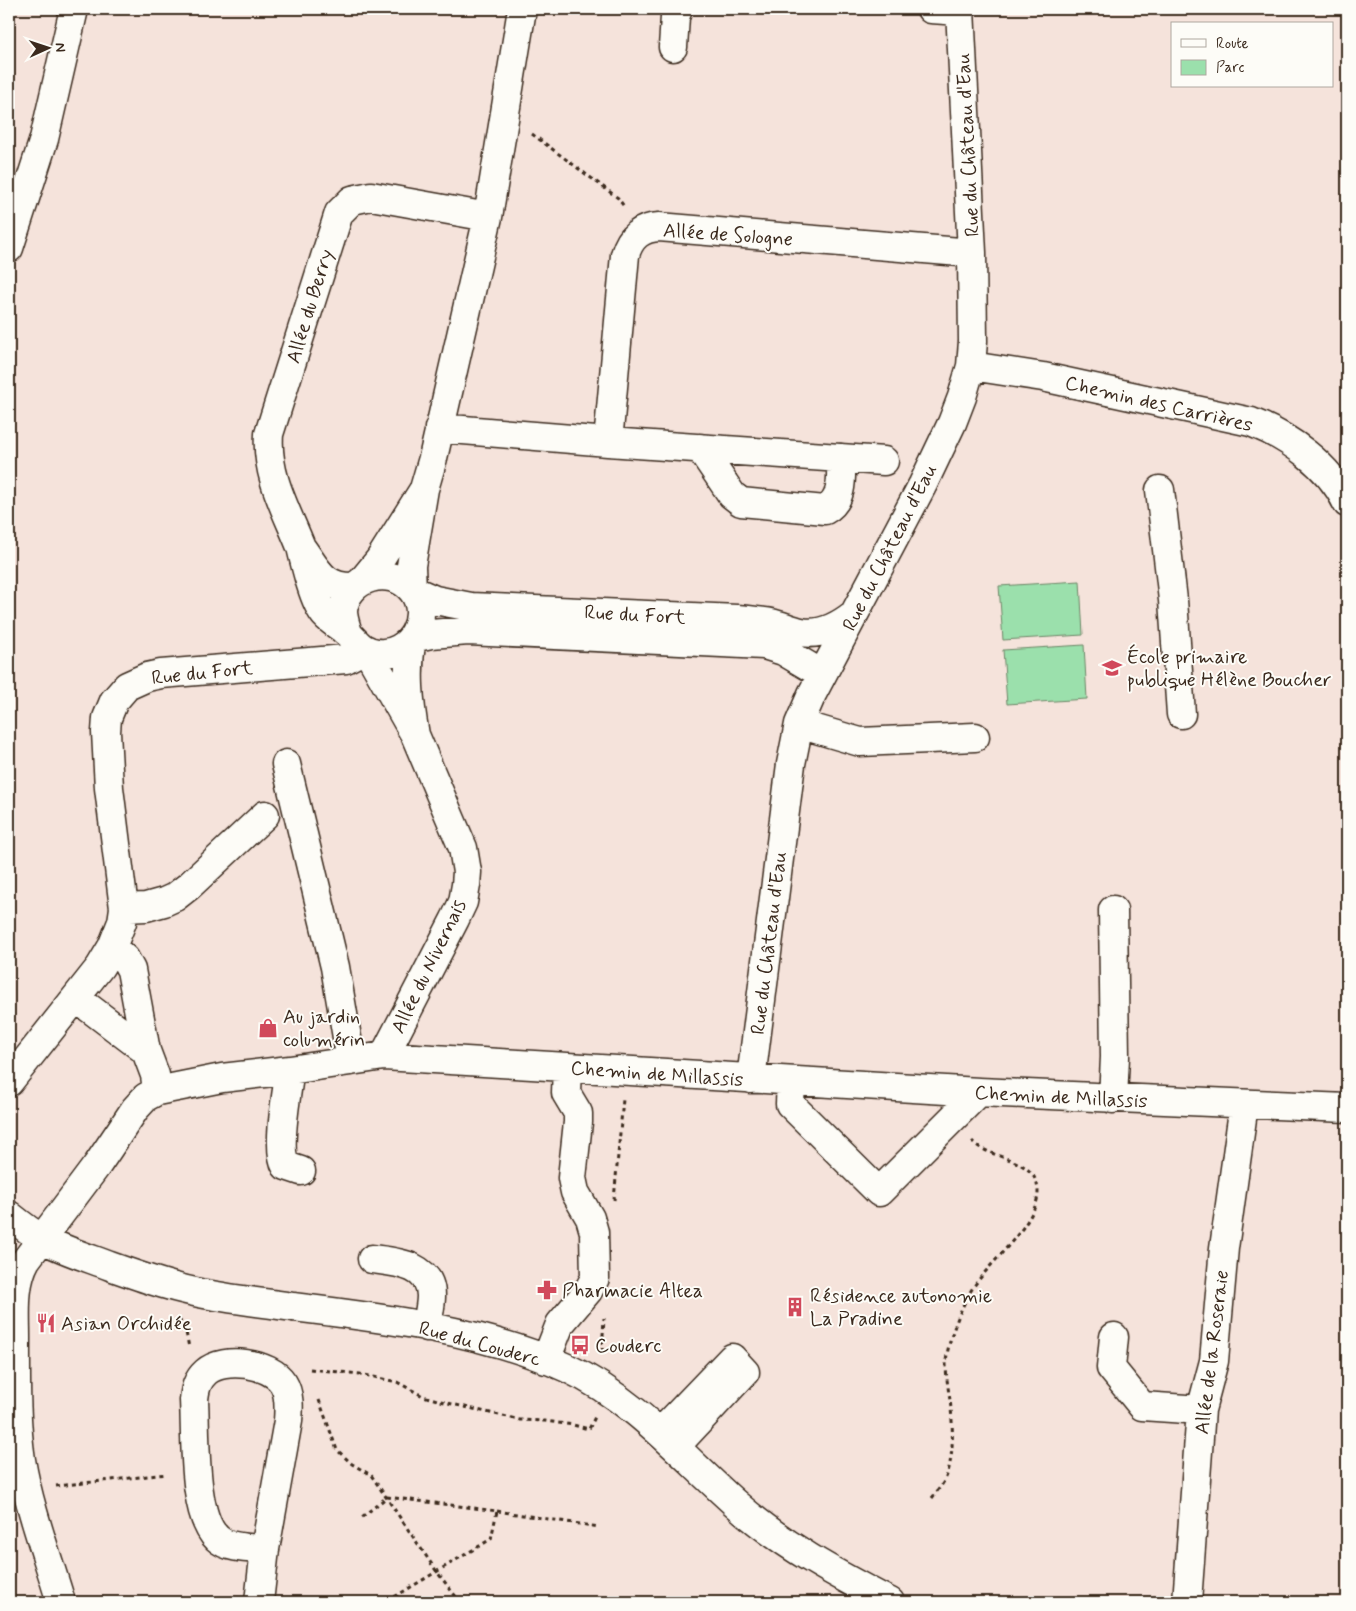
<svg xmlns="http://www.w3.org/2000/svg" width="1356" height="1611" font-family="Mynerve,sans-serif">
  <rect width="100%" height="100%" fill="#f5e3db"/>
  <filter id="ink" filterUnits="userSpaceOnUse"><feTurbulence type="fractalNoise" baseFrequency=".02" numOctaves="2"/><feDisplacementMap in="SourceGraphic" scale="10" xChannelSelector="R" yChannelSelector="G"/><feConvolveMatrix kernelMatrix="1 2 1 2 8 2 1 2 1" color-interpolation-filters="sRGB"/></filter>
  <g filter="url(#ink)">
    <path fill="#9be0ac" stroke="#6b8565" d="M1080,581L1083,635L1003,640L999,586Z
      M1084,645L1087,699L1007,704L1003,650Z"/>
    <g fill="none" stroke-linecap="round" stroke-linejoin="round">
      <defs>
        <path id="minor" d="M931,9L960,11
          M673,47L675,17L678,9
          M9,248L44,139L74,9
          M971,366L1043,377L1251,422C1289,437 1329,465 1347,503
          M439,428L608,442L884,461
          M608,442L625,255C630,237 641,228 659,227L972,253
          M700,448L732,495L741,502L825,510C844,500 841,476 841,458
          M424,489L433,458L488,217L522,9
          M1160,490L1173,600L1181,714
          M301,547C286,509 266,476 269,434L339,213L352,200L371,196L488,217
          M362,581L380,559L424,489L411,566L412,590L435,600L471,607L737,619C748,620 760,621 771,623C781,625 791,630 801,632C821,636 839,626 854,614
          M348,633C346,626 343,619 343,611C346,577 390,564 412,590C433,616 410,657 377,653C360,651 357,641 346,632C340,626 331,622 325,615C314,603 305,564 301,547C318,570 323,588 354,587
          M799,724L860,742L975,737
          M286,764L335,967L351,1061
          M124,908L146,907L164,902L175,897L189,886L265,815
          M112,947L125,959L131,970L146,1051L155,1075L157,1091
          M76,998L146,1051
          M384,1056L455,919L463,902L466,885L467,872L463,848L415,735
          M290,1070C287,1091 276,1150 286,1166L301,1171
          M751,1079L791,764L799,724L812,694L923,484L952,423L962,397L971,366L973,341L972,253L960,9
          M791,1081L790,1104L879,1192L979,1092
          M9,1082L100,967L112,947L122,922L124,908L109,788L106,732L107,718L114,701L127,686L147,677L161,674L346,659L357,653L367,650L415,735C409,702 406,671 412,638L431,634L468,631L764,645L783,651L822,674
          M1113,1099L1115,1057L1113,910
          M9,1215C19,1223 30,1232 41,1238C60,1249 89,1258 110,1266C138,1276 166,1286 195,1292C227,1299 260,1302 293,1307C383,1318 484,1330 567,1368C634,1399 682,1456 736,1504C782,1545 836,1574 890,1602
          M372,1259C395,1262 431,1264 431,1296C431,1306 428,1317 427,1327
          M1114,1337L1111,1368L1142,1406L1201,1410
          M546,1360L560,1324L588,1291L595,1278L594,1232L590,1218L575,1192L572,1178L578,1122V1113L566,1093L567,1067
          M660,1433L732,1358L745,1372L676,1446
          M61,1602C47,1555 29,1508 21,1460C15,1420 16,1378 16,1338C16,1313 13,1283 26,1260L98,1164L135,1109L146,1097L157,1091L222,1078L290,1070L384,1056L979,1092L1347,1108
          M259,1602L265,1549L288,1421C289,1409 290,1394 283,1383C270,1363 224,1356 206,1372C197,1380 195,1389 194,1400C196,1434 192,1515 217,1538C228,1549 250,1548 265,1549
          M1187,1602L1201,1410L1214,1361L1224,1248L1244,1104"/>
      </defs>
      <use href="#minor" stroke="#3b2a1e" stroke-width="31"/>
      <path stroke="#3b2a1e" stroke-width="3" stroke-dasharray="4 4" stroke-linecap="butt" d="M532,134L618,198L625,208
        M614,1200L623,1099
        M179,1319L186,1332L189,1348
        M602,1352L604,1318
        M310,1369L360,1374L397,1382L423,1396L448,1403L520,1420L545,1421L573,1425L589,1429L595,1417
        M319,1400L337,1450L352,1464L371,1475L437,1572L460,1602
        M56,1486L167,1474
        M932,1498C938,1490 945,1482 948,1472C954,1450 953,1423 950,1400C948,1388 946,1375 946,1362C948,1341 959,1312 969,1294C984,1266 1039,1224 1038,1191C1036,1156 991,1161 972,1141
        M497,1511L599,1527
        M362,1517L387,1497L497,1511L491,1539L386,1602"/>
      <use href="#minor" stroke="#fdfcf7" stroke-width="28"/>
    </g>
  </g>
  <defs>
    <symbol id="school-bare" viewBox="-9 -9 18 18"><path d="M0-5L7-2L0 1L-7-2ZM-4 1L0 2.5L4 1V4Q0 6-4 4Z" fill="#d1495b" stroke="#fdfcf7" stroke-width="2.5" paint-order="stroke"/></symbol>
    <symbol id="shop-bare" viewBox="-9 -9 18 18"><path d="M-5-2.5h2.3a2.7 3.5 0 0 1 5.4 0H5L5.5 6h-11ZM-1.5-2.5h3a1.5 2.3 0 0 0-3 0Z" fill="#d1495b" stroke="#fdfcf7" stroke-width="2.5" paint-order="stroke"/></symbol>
    <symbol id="pharmacy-bare" viewBox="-9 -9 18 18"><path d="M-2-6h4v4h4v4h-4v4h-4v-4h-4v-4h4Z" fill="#d1495b" stroke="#fdfcf7" stroke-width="2.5" paint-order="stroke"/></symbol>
    <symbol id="building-bare" viewBox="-9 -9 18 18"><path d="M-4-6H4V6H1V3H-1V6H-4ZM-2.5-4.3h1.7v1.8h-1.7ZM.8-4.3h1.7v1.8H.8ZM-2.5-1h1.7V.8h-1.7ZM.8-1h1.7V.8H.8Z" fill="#d1495b" stroke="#fdfcf7" stroke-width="2.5" paint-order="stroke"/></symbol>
    <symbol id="restaurant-bare" viewBox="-9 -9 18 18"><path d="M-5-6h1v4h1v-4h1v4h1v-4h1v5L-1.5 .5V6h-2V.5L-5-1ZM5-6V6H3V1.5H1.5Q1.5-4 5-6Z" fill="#d1495b" stroke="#fdfcf7" stroke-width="2.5" paint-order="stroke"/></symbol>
    <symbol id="bus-bare" viewBox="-9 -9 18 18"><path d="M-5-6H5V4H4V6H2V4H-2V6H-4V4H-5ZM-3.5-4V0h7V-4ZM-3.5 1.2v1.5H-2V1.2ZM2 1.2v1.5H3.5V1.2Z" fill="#d1495b" stroke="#fdfcf7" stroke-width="2.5" paint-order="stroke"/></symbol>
  </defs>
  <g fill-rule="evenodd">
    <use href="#school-bare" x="1098" y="654" width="28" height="28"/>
    <use href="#shop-bare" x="254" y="1014" width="28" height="28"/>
    <use href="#pharmacy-bare" x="533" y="1276" width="28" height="28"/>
    <use href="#building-bare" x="781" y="1293" width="28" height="28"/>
    <use href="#restaurant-bare" x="32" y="1309" width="28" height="28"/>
    <use href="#bus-bare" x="566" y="1331" width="28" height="28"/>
  </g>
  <g text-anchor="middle" stroke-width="4" stroke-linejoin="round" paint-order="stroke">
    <g font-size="20" fill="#3b2a1e" stroke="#fdfcf7">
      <text transform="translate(967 145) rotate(-93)" y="7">Rue du Château d'Eau</text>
      <text transform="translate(728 234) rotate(4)" y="7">Allée de Sologne</text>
      <text transform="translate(309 306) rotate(-73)" y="7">Allée du Berry</text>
      <text transform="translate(1159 403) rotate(13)" y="7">Chemin des Carrières</text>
      <text transform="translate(889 547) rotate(-63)" y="7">Rue du Château d'Eau</text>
      <text transform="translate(635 614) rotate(3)" y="7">Rue du Fort</text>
      <text transform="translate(202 672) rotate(-6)" y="7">Rue du Fort</text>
      <text transform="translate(768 943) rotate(-83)" y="7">Rue du Château d'Eau</text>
      <text transform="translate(428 966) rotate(-64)" y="7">Allée du Nivernais</text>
      <text transform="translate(657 1073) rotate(4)" y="7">Chemin de Millassis</text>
      <text transform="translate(1061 1096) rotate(3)" y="7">Chemin de Millassis</text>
      <text transform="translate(480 1343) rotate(15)" y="7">Rue du Couderc</text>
      <text transform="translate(1211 1352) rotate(-83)" y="7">Allée de la Roseraie</text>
    </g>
    <g font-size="20" fill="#3b2a1e" stroke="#fdfcf7" text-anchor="start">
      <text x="1127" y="663">École primaire<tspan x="1127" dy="23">publique Hélène Boucher</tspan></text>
      <text x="283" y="1023">Au jardin<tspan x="283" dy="23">columérin</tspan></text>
      <text x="562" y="1297">Pharmacie Altea</text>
      <text x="810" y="1302">Résidence autonomie<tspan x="810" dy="23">La Pradine</tspan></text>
      <text x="61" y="1330">Asian Orchidée</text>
      <text x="595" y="1352">Couderc</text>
    </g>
  </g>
  <rect width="1356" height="1611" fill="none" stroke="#fdfcf7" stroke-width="30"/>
  <rect x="15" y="15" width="1326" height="1581" fill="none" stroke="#3b2a1e" stroke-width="2" filter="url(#ink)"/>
  <rect x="1171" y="22" width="162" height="65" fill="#fdfcf7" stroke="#afa8a0"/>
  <rect x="1181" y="39" width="25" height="8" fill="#fdfcf7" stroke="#afa8a0"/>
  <text x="1216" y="48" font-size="15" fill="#3b2a1e">Route</text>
  <rect x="1181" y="60" width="25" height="15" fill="#9be0ac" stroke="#afa8a0"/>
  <text x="1216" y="72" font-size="15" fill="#3b2a1e">Parc</text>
  <g transform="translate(48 48) rotate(87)" stroke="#fdfcf7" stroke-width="4" paint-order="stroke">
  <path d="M0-4L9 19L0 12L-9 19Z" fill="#3b2a1e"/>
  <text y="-8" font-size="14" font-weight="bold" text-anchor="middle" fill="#3b2a1e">N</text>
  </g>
</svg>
